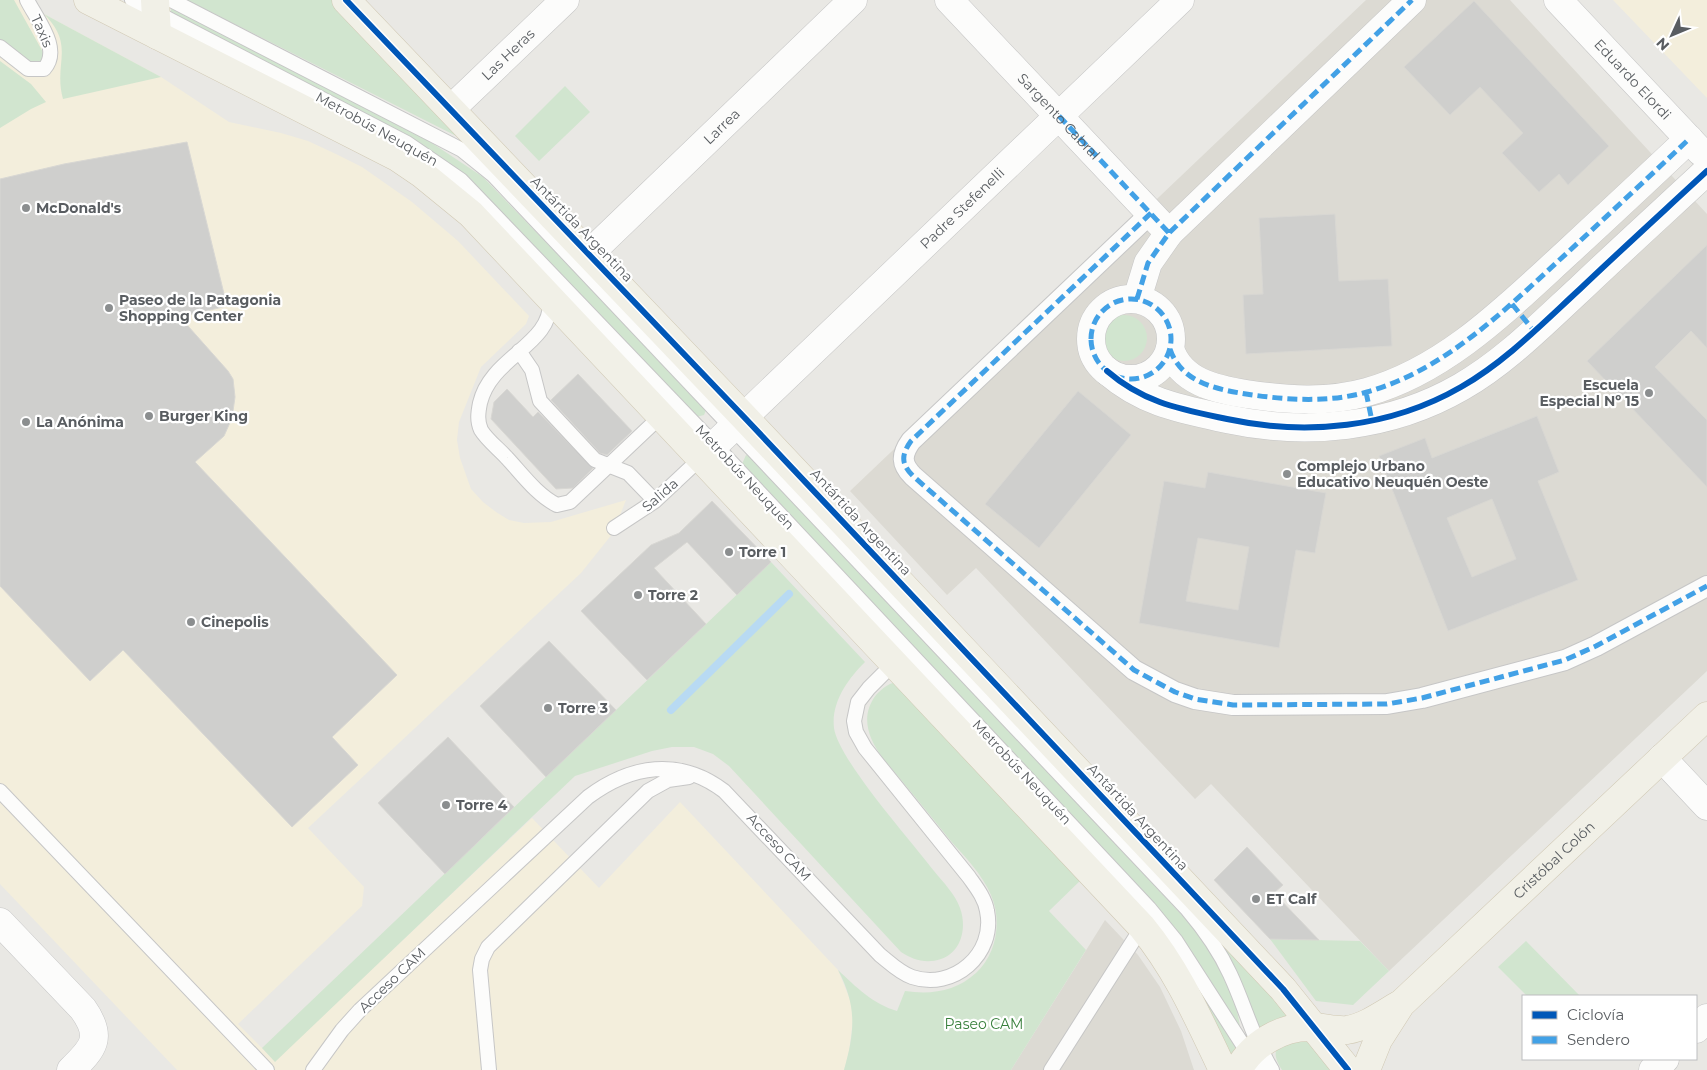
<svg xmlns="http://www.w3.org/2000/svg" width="1707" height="1070" font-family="Montserrat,sans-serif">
  <rect width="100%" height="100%" fill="#e9e8e4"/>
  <path fill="#f3eedc" d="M0,0H18L161,77L229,122L281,133L308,141L336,154L362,167L412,202L458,241L529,316L526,324L481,367L459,422L457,440L460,458L471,489L483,502L496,512L509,520L524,523L551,522L626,500L613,533L581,573L308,828L364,887L362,906L238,1024L275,1061L532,818L599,888L680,802L838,970L851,1002L853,1020L849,1052L844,1070H177L0,884Z
    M1613,0H1707V98Z"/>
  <path fill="#dcdad3" d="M1366,0H1510L1707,214V671L1389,971L1211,784L1195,799L976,568L947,595L850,491Z
    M1105,920L1138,955L1160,987L1181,1031L1194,1070H1011Z"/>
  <path fill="#d1e5cf" d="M0,0H14L44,54L40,63H30L0,40Z
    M187,0H335L478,147Z
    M171,9L178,10L420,135L483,177L704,406L706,410L704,415L696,417L491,202L171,14Z
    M44,14L161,77L63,99C53,63 76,46 44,14Z
    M0,61L31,84L46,102L31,109L0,128Z
    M565,86L590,112L539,161L515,136Z
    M1101 338a23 23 0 1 1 46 0a23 23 0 1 1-46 0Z
    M746,455L755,459L1193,927C1215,957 1235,989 1240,1027L1195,957L1165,916L745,468L742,464Z
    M771,562L865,662C848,679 831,702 834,728C838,759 912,842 934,871C943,882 955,894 960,908C967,927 962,952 941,959C926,964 913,960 901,952L729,766L713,754L694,747H672L652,751L575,776L275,1062L262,1048Z
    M896,682L1084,877L1049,911L1086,950L1011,1070H844C855,1031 857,1006 838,970C856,987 873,1004 897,1011L905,991C932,995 956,991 976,973C997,954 1002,920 991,895C982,874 965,857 950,840C928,812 905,785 882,757C868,738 860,716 876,695C882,689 887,684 896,682Z
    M1214,927L1297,1017L1259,1030Z
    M1270,939L1360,941L1389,971L1353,1005L1316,1001Z
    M1526,941L1580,996H1527L1498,967Z
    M1189,977L1239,1046L1231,1058Z
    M1304,1040L1311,1045L1335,1070H1282C1266,1045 1283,1044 1304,1040Z"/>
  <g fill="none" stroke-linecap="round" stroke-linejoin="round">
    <path stroke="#b8daf3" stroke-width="8" d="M671,710L789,594"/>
  </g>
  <path fill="#cfcfcd" stroke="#d8d7d3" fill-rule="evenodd" d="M1474,1L1609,146L1568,185L1559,174L1539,192L1502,153L1523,133L1480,87L1450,115L1404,67Z
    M187,142L227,306L180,317L228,371L233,379L235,397L232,418L224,436L195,462L397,675L332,737L358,765L292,827L123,650L90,681L0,586V179L64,164Z
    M1335,214L1339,281L1388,279L1392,346L1246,354L1243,295L1263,294L1259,218Z
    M1707,245V348L1691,331L1655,367L1707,420V487L1587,361Z
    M578,374L632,431L607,455L600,453L551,400Z
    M507,389L533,417L538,412L593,468L573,488L556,489L491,419L494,402Z
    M1078,391L1131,435L1039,548L985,504Z
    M1537,416L1559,472L1538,481L1578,580L1448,631L1379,456L1425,438L1432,458ZM1492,499L1516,559L1472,577L1447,518Z
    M1208,472L1326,493L1315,553L1296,550L1279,648L1139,623L1164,481L1205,488ZM1198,538L1249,547L1238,610L1186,601Z
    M712,501L771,562L737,595L687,542L654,568L706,624L647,680L581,611L651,545L679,533Z
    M549,641L616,710L546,777L480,706Z
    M448,737L514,807L445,874L378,803Z
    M1247,847L1283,885L1274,893L1319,940L1270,939L1214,880Z"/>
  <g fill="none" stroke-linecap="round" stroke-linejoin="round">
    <defs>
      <path id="service" d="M132,0L407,143L461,180L715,445L1149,908L1176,941L1259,1070
        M171,0L462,150L493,175L1187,909C1204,929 1219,950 1230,974C1245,1006 1253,1039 1272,1070
        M0,47L28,69H44C62,49 37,20 27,0
        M550,300C553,345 491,356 480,403C478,413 477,421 481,430C487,440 499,449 507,458C522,474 537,495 557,505L570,502L662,415
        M519,351L532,370L540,401L595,460L628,473L655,501
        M614,528L655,501L702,457
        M0,791L267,1070
        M313,1070L342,1030L360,1010L588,797C631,765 679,757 724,791L880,955C890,963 900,973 912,977C953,991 996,954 987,911C985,898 976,887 969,877L865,748L856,732L854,721L858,702L869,688L895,662
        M489,1070L480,970L482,959L488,947L648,791L668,780L689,777
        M1051,1070L1142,927"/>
      <path id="pedestrian" d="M1151,213L911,441C901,455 901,464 913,476L1134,670L1175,692L1195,699L1233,705L1387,704L1422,698L1565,660L1596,646L1707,586"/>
      <g id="minor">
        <path id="s1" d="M949,0L1169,233"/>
        <path id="s2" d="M1558,0L1701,152"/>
        <path id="s3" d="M451,109L565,0"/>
        <path id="s4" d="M589,254L853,0"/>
        <path d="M1137,299L1148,263L1169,233L1412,0"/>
        <circle cx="1131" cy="339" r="40"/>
        <path d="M1170,349C1181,382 1215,389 1246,394C1286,400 1328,403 1367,392C1446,370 1508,307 1567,253C1608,215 1649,177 1689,139"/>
        <path d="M1107,371C1144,403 1180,409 1227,419C1306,436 1390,428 1461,387C1505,362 1543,323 1580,289C1622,249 1665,210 1707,171"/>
        <path id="s5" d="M702,457L1180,0"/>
        <path d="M1662,758L1707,806"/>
        <path d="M0,922L83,1009C103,1037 94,1048 71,1070"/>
        <path d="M1696,1029L1707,1018"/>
        <path d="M1653,1070L1665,1059"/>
      </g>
      <g id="primary">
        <path d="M88,0L397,157L422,174L471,214L1142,927C1178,971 1198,1018 1223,1070"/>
        <path d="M155,0L157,35"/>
        <path d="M346,0L744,417L1283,989L1348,1070"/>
        <path d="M1238,1070C1252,1044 1282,1026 1312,1027C1323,1027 1335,1031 1347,1030C1366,1027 1383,1014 1399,1005"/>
        <path id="s6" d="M1366,1070L1378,1040L1401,1004L1707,716"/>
      </g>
    </defs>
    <use href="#service" stroke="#c6c6c6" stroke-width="16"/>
    <use href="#pedestrian" stroke="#c6c6c6" stroke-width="22"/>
    <use href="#minor" stroke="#c6c6c6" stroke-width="29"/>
    <use href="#primary" stroke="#d0c8b3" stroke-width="29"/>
    <use href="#service" stroke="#fcfcfb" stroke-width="14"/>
    <use href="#pedestrian" stroke="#fcfcfb" stroke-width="20"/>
    <use href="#minor" stroke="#fcfcfb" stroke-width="28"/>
    <use href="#primary" stroke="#f1f0e7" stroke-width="28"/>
    <path stroke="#42a1e6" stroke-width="5" stroke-dasharray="10 5" stroke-linecap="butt" d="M1059,116L1169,233
      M1151,213L911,441C901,455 901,464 913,476L1134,670L1175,692L1195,699L1233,705L1387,704L1422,698L1565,660L1596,646L1707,586
      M1137,299L1148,263L1169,233L1412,0
      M1091 339a40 40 0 1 1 80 0a40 40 0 1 1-80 0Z
      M1512,304L1534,331
      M1170,349C1181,382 1215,389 1246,394C1286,400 1328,403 1367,392C1446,370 1508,307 1567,253C1608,215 1649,177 1689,139
      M1366,392L1372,421"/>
    <defs>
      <path id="cycleway" d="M346,0L744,417L1283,989L1348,1070
        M1107,371C1144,403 1180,409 1227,419C1306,436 1390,428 1461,387C1505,362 1543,323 1580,289C1622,249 1665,210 1707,171"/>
    </defs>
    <use href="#cycleway" stroke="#fff" stroke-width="9"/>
    <use href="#cycleway" stroke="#0057b8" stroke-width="6"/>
  </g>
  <g fill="#8b8e8f" stroke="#fff" stroke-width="2">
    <circle cx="26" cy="208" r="5"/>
    <circle cx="109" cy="308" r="5"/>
    <circle cx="1649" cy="393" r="5"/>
    <circle cx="149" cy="416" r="5"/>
    <circle cx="26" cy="422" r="5"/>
    <circle cx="1287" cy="474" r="5"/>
    <circle cx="729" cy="552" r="5"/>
    <circle cx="638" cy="595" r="5"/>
    <circle cx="191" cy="622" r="5"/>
    <circle cx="548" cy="708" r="5"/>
    <circle cx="446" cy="805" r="5"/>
    <circle cx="1256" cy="899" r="5"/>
  </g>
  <g text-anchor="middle" stroke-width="4.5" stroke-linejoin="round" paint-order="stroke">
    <g font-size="14" fill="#595d61" stroke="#fff">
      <text transform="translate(42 31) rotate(66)" y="5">Taxis</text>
      <text dy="5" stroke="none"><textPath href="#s3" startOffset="79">Las Heras</textPath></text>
      <text dy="5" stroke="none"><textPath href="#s2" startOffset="109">Eduardo Elordi</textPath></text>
      <text dy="5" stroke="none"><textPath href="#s1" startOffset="160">Sargento Cabral</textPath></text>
      <text dy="5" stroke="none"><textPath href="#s4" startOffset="184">Larrea</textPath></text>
      <text transform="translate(377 129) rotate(29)" y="5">Metrobús Neuquén</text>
      <text dy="5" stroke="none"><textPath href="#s5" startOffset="360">Padre Stefenelli</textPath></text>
      <text transform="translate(582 229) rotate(46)" y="5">Antártida Argentina</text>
      <text transform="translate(745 477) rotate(47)" y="5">Metrobús Neuquén</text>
      <text transform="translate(660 495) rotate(-41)" y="5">Salida</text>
      <text transform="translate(861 522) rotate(47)" y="5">Antártida Argentina</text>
      <text transform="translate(1022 772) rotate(47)" y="5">Metrobús Neuquén</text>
      <text transform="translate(1138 817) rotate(47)" y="5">Antártida Argentina</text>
      <text transform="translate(779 847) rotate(47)" y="5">Acceso CAM</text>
      <text dy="5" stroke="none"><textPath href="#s6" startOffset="285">Cristóbal Colón</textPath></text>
      <text transform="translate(392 980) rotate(-44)" y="5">Acceso CAM</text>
    </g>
    <g font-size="14" font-weight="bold" fill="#595d61" stroke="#fff" text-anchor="start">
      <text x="36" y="213">McDonald's</text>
      <text x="119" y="305">Paseo de la Patagonia<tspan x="119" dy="16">Shopping Center</tspan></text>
      <text x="1639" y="390" text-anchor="end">Escuela<tspan x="1639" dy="16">Especial Nº 15</tspan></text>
      <text x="159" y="421">Burger King</text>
      <text x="36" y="427">La Anónima</text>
      <text x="1297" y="471">Complejo Urbano<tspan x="1297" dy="16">Educativo Neuquén Oeste</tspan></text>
      <text x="739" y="557">Torre 1</text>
      <text x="648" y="600">Torre 2</text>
      <text x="201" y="627">Cinepolis</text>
      <text x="558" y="713">Torre 3</text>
      <text x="456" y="810">Torre 4</text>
      <text x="1266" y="904">ET Calf</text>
    </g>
    <g font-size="14" fill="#39803d" stroke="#fff">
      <text x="984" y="1029">Paseo CAM</text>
    </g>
  </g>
  <rect x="1522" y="995" width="175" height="65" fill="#ffffff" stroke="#bdbec0"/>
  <rect x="1532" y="1011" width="25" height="8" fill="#0057b8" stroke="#bdbec0"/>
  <text x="1567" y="1020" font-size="15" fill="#595d61">Ciclovía</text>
  <rect x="1532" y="1036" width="25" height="8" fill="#42a1e6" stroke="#bdbec0"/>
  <text x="1567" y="1045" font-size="15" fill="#595d61">Sendero</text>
  <g transform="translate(1672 35) rotate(226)" stroke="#ffffff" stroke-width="4" paint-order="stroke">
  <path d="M0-4L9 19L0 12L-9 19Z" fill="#595d61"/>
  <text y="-8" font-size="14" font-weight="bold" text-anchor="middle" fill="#595d61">N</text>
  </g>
</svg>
